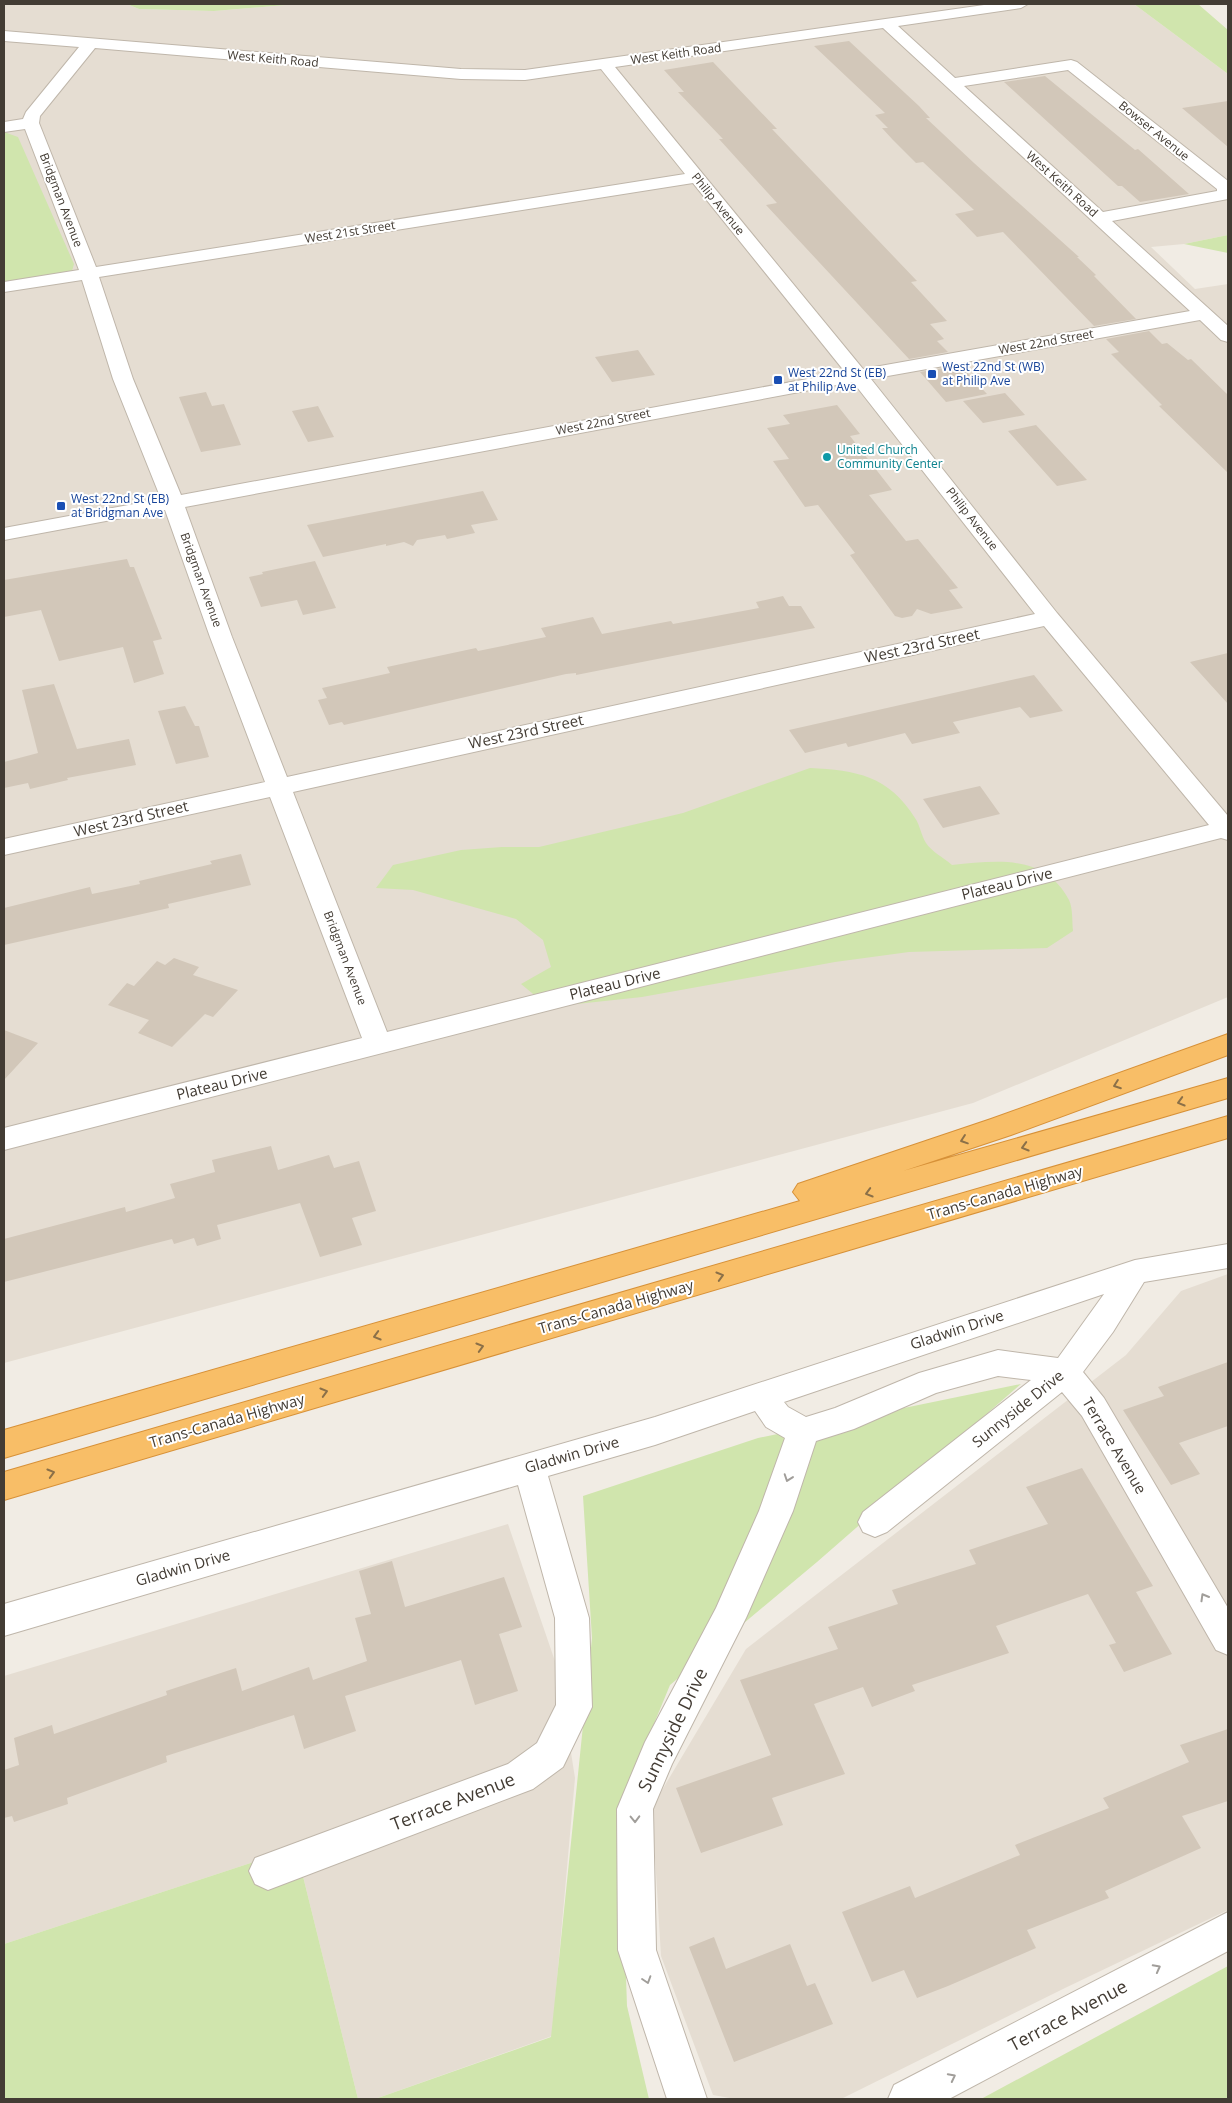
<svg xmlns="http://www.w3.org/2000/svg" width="1232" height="2103" font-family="'Open Sans',sans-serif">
  <rect width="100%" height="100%" fill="#f1ece4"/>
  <path fill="#e5ddd2" d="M4,4H127L139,9L214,11L297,4H1134L1228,74V235L1184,244L1151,247L1195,289L1228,284V997L973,1103L4,1363Z
    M1228,1274V1910L1065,1988L841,2099H735L713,2095L661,1956L652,1807L746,1649L1126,1355L1181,1291Z
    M508,1524L558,1670L575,1778L552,2036L375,2099H358L296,1848L4,1944V1676Z"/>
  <path fill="#d0e5ad" d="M127,4H297L214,11L139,9Z
    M1134,4H1198L1228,30V74Z
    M4,132L18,137L74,264L72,271L4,282Z
    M1228,235V253L1184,244Z
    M810,768C856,770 889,776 915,818C920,825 921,835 926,843C931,851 944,858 952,865C996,861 1044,853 1069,900C1073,908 1072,922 1073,931L1047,948L909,952L835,962L642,997L549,1007L521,984L551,967L543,940L516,919L413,890L376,888L393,865L461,850L502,847H539L683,813Z
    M1021,1384L817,1562L670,1685L620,1806L627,2006L649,2099H375L551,2037L592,1638L583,1496L758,1438Z
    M296,1848L358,2099H4V1944Z
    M1228,1966V2099H981Z"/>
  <path fill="#d2c7b9" d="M849,41L919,106L930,118H926L974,163L1079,257H1077L1096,275L1094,276L1136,319L1094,326L1003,232L977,237L955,214L974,210L923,162L916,163L893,140L882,128H888L875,115L885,113L814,46Z
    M713,62L777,129H772L917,281L911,282L947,321L930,324L944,339L937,341L948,352L909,359L766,205L777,203L719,139H723L678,92H684L664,70Z
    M1045,76L1135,150L1138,149L1189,194L1140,202L1122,186H1118L1004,82Z
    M1228,101V147L1182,108Z
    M1149,331L1162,344L1167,343L1188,360L1191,359L1228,395V473L1159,406L1162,405L1111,354L1119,352L1106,339Z
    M638,350L655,375L612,382L595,357Z
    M960,365L987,394L946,402L920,372Z
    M206,392L212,406L224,404L241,445L201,452L179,397Z
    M1005,393L1025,415L983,423L963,401Z
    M837,405L860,434L850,436L892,490L869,495L906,541L918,539L958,588L949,590L963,608L931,614L917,609L912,616L902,618L895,616L850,555L855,553L818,505L805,507L773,461L789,459L767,428L790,424L783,415Z
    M318,406L334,437L308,442L292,411Z
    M1036,425L1087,480L1057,486L1008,431Z
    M483,491L498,520L471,525L475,533L447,539L445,535L417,540L413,546L404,542L386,546V544L323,557L307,525Z
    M127,559L130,567H134L162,639L153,641L164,674L134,683L123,647L59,661L41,610L4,617V580Z
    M315,561L336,608L303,615L297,600L261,607L249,577L263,574L262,572Z
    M783,596L789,606H801L815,628L576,675V673L566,674L344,725L342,722L329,725L318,700L327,698L322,688L390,673L387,667L476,648L478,651L546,637L541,628L593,617L602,634L671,621L673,624L759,608L756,602Z
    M1228,653V704L1190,662Z
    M1034,675L1063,711L1030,718L1020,707L953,722L960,733L912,744L905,733L848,747L846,743L805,753L789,730Z
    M54,684L77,749L129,739L136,765L67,778L68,780L30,789L28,783L4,788V762L38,753L22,690Z
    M185,706L195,726H199L209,757L176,764L158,711Z
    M980,786L1000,814L943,828L923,799Z
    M241,854L251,885L168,904L169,908L4,945V908L90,887L92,894L140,884L139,881L212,864L210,861Z
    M174,958L199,967L193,975L238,990L213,1017L205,1014L172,1047L138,1033L149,1020L108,1005L127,983L134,986L157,961L165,965Z
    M4,1030L38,1043L4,1080Z
    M271,1146L278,1170L329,1155L334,1168L359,1161L376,1211L352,1218L362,1245L320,1257L300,1203L217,1225L221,1239L197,1246L194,1238L174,1244L172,1239L4,1282V1239L125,1207L126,1212L175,1198L170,1184L215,1172L212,1160Z
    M1228,1362V1426L1179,1443L1200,1474L1171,1485L1123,1410L1164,1396L1158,1387Z
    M1082,1468L1153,1586L1136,1592L1172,1654L1124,1672L1109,1645L1116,1643L1088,1594L996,1626L1009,1653L912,1685L915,1691L872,1707L863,1687L814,1704L845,1774L772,1798L783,1825L701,1853L676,1788L771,1755L740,1680L838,1649L828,1627L898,1604L892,1590L976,1564L969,1550L1048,1524L1026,1487Z
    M392,1561L405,1607L504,1577L522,1627L499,1634L518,1691L475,1705L461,1660L345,1696L356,1731L304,1749L294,1715L166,1756L167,1762L67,1798L68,1804L14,1822L12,1816L4,1818V1770L19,1765L14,1738L52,1725L54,1734L167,1695L166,1691L236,1668L242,1691L309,1667L313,1680L367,1661L355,1618L371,1614L359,1571Z
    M1228,1729V1801L1182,1816L1201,1848L1105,1891L1109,1898L1027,1930L1036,1948L948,1986L917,1998L904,1970L872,1982L842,1912L910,1886L915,1898L1020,1855L1015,1845L1109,1808L1103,1798L1189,1762L1180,1745Z
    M714,1937L726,1969L790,1944L807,1986L815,1983L833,2024L734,2062L689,1947Z"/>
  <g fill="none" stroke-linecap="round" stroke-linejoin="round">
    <defs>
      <path id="minor" d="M991,4H1028L1021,8L898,26L955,78L1071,60L1077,62L1228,181V199L1112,221L1228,326V342L1221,340L1200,320L871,379L1057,613L1228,816V840L1221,838L4,1150V1128L362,1038L270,797L4,855V839L265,782L210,637L165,510L4,540V528L161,499L113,379L82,280L4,292V282L79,270L25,129L4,132V122L23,119L26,112L79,47L4,41V31L461,69L525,70ZM883,28L1190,311L863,369L615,67ZM95,48L461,79L525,80L601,69L685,174L96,267L39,123L40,116ZM1068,70L1217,189V191L1103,212L964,86ZM693,183L845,372L181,495L133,379L99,277ZM853,382L1035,614L287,777L232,637L185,507ZM1044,626L1209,825L387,1032L293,792Z
        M1228,1244V1268L1144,1282L1113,1332L1083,1372L1104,1398L1228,1608V1655L1216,1650L1082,1416L1062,1392L887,1532L875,1537L863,1532L858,1522L863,1512L1031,1380L998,1376L936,1393L854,1429L816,1441L793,1511L746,1618L672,1764L653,1809L656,1950L707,2099H667L618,1950L617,1809L645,1742L716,1608L759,1511L785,1438L766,1427L755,1411L655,1445L548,1476L589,1618L592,1707L563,1767L533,1789L268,1890L255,1884L249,1871L255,1858L508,1764L537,1743L556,1705L555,1618L518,1485L4,1636V1604L655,1417L1135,1260ZM1104,1294L1058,1358L998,1350L919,1373L835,1408L806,1417L788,1407L784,1402Z
        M1228,1912V1951L949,2099H888L894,2085Z"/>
      <path id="motorway" d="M1228,1034V1055L1011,1135L903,1171L1228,1078V1098L4,1458V1430L800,1201L793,1192L798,1184L991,1119Z
        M1228,1116V1138L4,1500V1472Z"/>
    </defs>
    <use href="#minor" stroke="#bfb6aa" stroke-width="2"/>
    <use href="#motorway" stroke="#d79138" stroke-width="2"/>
    <use href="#minor" fill="#fff" fill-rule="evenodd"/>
    <use href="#motorway" fill="#f8be67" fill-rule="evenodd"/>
  </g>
  <defs><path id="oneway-chevron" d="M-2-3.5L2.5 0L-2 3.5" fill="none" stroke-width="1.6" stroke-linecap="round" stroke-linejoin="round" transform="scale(1.25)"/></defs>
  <g stroke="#8b7048">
    <use href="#oneway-chevron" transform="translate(1117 1085) rotate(160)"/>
    <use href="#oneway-chevron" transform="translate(1181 1102) rotate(164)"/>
    <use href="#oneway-chevron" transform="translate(964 1140) rotate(161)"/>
    <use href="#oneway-chevron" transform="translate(1025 1147) rotate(164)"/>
    <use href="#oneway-chevron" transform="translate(869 1193) rotate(164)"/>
    <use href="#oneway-chevron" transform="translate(720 1276) rotate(-16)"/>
    <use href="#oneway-chevron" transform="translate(377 1336) rotate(164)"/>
    <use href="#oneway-chevron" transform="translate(480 1347) rotate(-16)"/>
    <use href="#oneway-chevron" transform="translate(324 1392) rotate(-16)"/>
    <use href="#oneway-chevron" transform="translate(51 1473) rotate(-16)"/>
  </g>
  <g stroke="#a19e9a">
    <use href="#oneway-chevron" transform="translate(788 1478) rotate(109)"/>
    <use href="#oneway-chevron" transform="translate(1204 1597) rotate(-120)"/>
    <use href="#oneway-chevron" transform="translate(635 1819) rotate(89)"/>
    <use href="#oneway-chevron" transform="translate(1157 1968) rotate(-28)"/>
    <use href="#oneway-chevron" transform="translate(647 1980) rotate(72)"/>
    <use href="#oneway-chevron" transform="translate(952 2077) rotate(-27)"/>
  </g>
  <g fill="#1a4fb4" stroke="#fff" stroke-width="2">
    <rect x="927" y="369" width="10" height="10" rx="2.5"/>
    <rect x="773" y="375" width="10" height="10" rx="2.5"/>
    <rect x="56" y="501" width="10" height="10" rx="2.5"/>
  </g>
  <circle fill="#0f9aa8" stroke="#fff" stroke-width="2" cx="827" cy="457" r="5"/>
  <g text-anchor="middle" stroke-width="4" stroke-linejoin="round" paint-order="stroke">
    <g font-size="12" fill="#433c34" stroke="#fff">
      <text transform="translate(676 54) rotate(-8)" y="4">West Keith Road</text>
      <text transform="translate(273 59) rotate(5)" y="4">West Keith Road</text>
      <text transform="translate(1154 131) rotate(39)" y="4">Bowser Avenue</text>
      <text transform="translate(1062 184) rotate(42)" y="4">West Keith Road</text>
      <text transform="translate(61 200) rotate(69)" y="4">Bridgman Avenue</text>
      <text transform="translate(718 204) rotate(51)" y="4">Philip Avenue</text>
      <text transform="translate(350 232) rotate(-9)" y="4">West 21st Street</text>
      <text transform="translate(1046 342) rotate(-10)" y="4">West 22nd Street</text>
      <text transform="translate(603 422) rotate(-11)" y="4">West 22nd Street</text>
      <text transform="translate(972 519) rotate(52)" y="4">Philip Avenue</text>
      <text transform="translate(201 580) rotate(70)" y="4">Bridgman Avenue</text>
      <text transform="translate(345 958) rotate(69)" y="4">Bridgman Avenue</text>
    </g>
    <g font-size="12" fill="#164399" stroke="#fff" text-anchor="start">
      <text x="942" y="371">West 22nd St (WB)<tspan x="942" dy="14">at Philip Ave</tspan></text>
      <text x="788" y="377">West 22nd St (EB)<tspan x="788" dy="14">at Philip Ave</tspan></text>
      <text x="71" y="503">West 22nd St (EB)<tspan x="71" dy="14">at Bridgman Ave</tspan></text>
    </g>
    <g font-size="12" fill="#0d838f" stroke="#fff" text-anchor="start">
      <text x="837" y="454">United Church<tspan x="837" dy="14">Community Center</tspan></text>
    </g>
    <g font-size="15" fill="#433c34" stroke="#fff">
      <text transform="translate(922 646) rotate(-12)" y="5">West 23rd Street</text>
      <text transform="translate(526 732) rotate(-12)" y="5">West 23rd Street</text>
      <text transform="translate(131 819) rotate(-13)" y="5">West 23rd Street</text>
      <text transform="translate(1007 884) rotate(-14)" y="5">Plateau Drive</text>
      <text transform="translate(615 984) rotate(-14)" y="5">Plateau Drive</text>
      <text transform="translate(222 1084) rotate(-14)" y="5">Plateau Drive</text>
      <text transform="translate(1005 1193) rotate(-16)" y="5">Trans-Canada Highway</text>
      <text transform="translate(616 1307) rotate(-16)" y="5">Trans-Canada Highway</text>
      <text transform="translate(957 1330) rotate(-18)" y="5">Gladwin Drive</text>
      <text transform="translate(1018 1409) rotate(-39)" y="5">Sunnyside Drive</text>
      <text transform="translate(227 1421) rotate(-16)" y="5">Trans-Canada Highway</text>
      <text transform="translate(1114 1446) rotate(59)" y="5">Terrace Avenue</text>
      <text transform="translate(572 1455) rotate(-16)" y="5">Gladwin Drive</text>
      <text transform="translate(183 1568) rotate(-16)" y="5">Gladwin Drive</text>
    </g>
    <g font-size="18" fill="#433c34" stroke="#fff">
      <text transform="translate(673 1730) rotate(-64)" y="6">Sunnyside Drive</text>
      <text transform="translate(453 1802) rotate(-21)" y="6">Terrace Avenue</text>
      <text transform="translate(1068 2016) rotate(-28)" y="6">Terrace Avenue</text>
    </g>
  </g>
  <rect width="1232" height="2103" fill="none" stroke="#433c34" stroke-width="10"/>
</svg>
